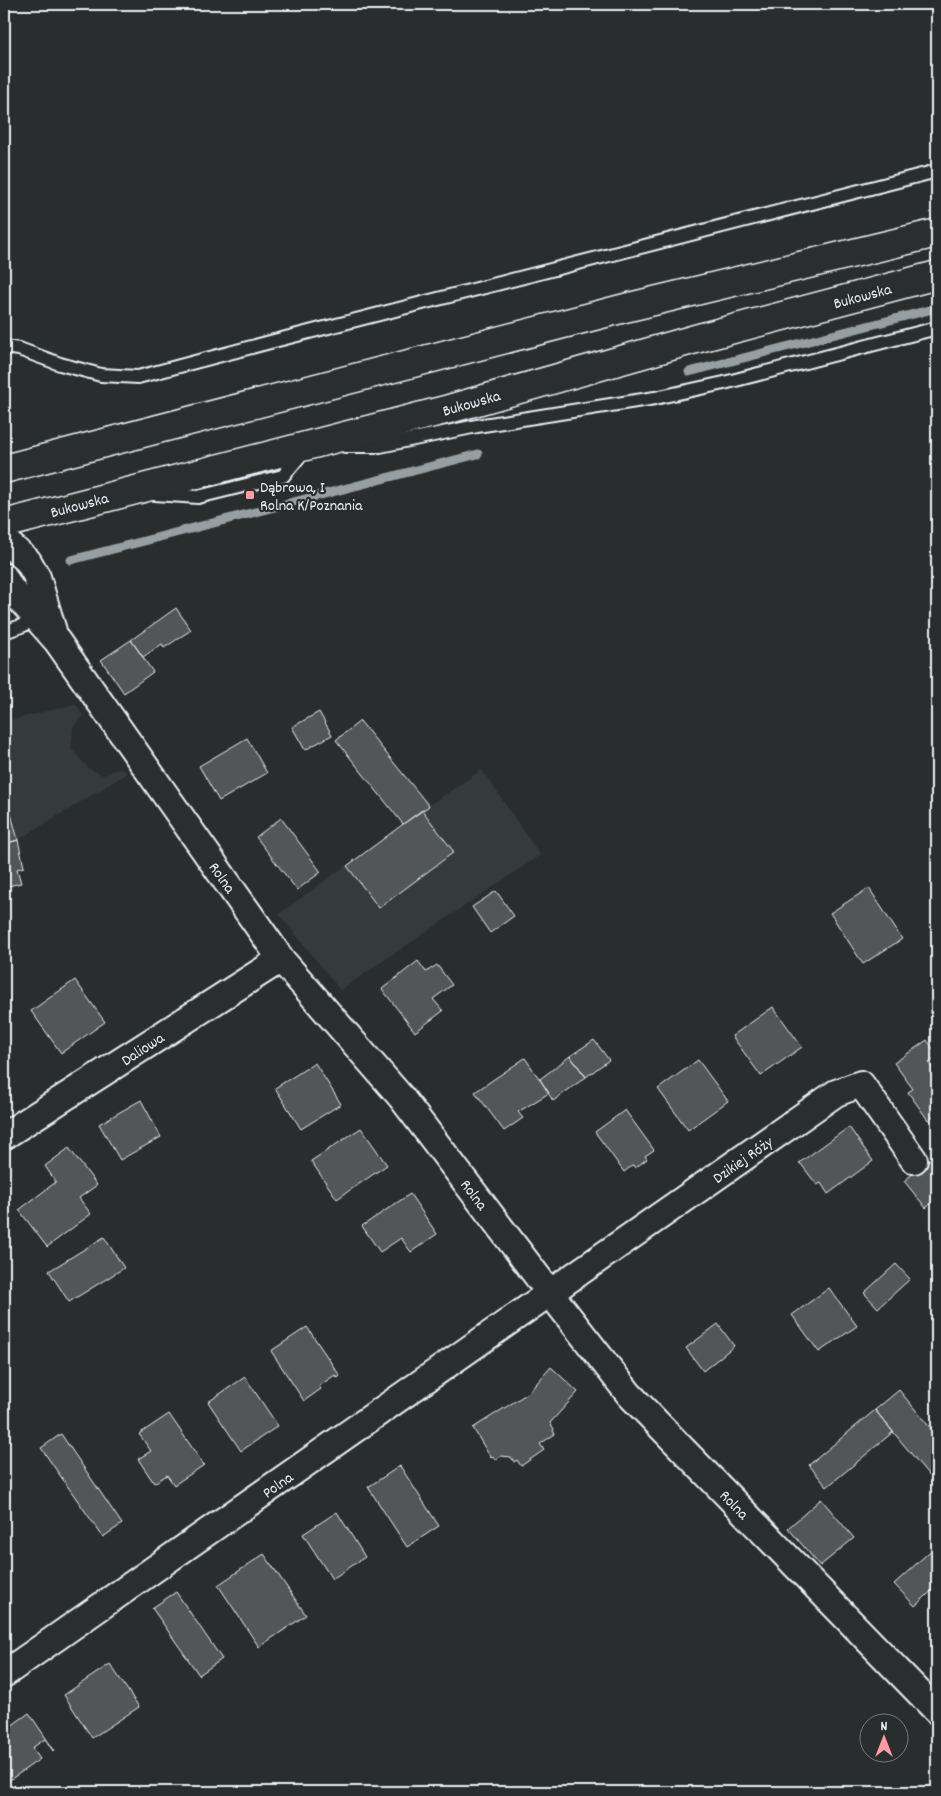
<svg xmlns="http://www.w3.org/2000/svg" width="941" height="1796" font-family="Dekko,sans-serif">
  <rect width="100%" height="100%" fill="#2a2d2e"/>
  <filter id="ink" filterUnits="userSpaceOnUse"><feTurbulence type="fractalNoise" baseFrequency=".02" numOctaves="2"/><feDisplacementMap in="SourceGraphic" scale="10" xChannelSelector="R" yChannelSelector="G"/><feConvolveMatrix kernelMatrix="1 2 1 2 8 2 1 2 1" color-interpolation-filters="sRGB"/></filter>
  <g filter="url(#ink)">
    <path fill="#363a3b" d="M75,704L83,715L73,727L71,748L88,768L103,775L120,768L128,773L18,840L4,844V722Z
      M482,770L540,855L340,990L279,914L422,810Z"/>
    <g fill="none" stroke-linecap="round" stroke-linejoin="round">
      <path stroke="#989fa3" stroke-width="9" d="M689,372L937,308
        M71,560L478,454"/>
    </g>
    <path fill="#535759" stroke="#e8f1f8" d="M176,608L191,630L164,648L162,644L143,657L131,640Z
      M131,640L153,672L124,693L101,660Z
      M319,712L332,735L305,750L292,727Z
      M360,721L429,806L403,824L336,740Z
      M247,738L267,773L219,801L199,766Z
      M4,788L18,840L4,844Z
      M422,810L454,852L379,908L347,866Z
      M281,818L321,872L297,890L256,837Z
      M18,840L24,867L17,869L21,883L4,887V844Z
      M869,888L902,939L863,964L830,913Z
      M496,891L514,916L490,933L472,907Z
      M418,961L426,972L437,965L452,985L433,999L443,1011L415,1032L382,989Z
      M75,980L105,1022L61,1053L31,1011Z
      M773,1007L802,1047L761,1076L732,1036Z
      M594,1040L609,1060L586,1077L570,1056Z
      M927,1040L937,1054V1057L929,1063L937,1075V1113L928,1120L908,1092L913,1089L894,1063Z
      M570,1056L586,1077L553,1101L540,1079Z
      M525,1058L549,1093L518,1112L523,1118L504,1131L475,1092Z
      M698,1060L728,1101L688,1130L658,1089Z
      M315,1063L341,1104L301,1129L275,1088Z
      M141,1100L161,1137L120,1160L99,1124Z
      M625,1110L654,1150L645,1156L647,1159L635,1168L633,1165L624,1172L595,1132Z
      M849,1127L873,1161L828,1194L821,1183L817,1185L801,1164L799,1163Z
      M361,1128L387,1165L337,1199L311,1161Z
      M69,1148L97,1185L79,1198L91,1214L47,1247L19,1210L56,1182L45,1166Z
      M934,1156L937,1160V1198L926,1208L904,1181Z
      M410,1194L437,1234L411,1252L401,1238L380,1252L362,1226Z
      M104,1237L124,1268L69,1302L49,1271Z
      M896,1264L910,1279L878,1308L864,1293Z
      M829,1288L857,1326L819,1352L792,1315Z
      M718,1324L734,1346L703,1371L686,1348Z
      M307,1327L340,1376L338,1378L335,1375L319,1386L321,1389L304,1401L271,1351Z
      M551,1367L578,1392L550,1423L554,1429L553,1431L555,1434L540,1444L544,1450L521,1466L517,1460L514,1462L511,1457L501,1456L495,1460L493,1456L491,1458L473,1428L528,1393Z
      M245,1377L278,1426L241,1451L208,1402Z
      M899,1390L937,1436V1485L875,1410Z
      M875,1410L893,1432L827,1487L809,1465Z
      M169,1414L204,1465L174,1485L167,1475L154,1483L138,1459L151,1451L139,1434Z
      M61,1434L122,1524L103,1537L41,1448Z
      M400,1466L439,1526L407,1547L368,1487Z
      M821,1499L854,1538L820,1566L788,1528Z
      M337,1512L365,1557L332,1579L303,1534Z
      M937,1545V1586L915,1606L894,1584Z
      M264,1554L306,1615L259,1647L218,1585Z
      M176,1592L222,1659L199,1675L152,1608Z
      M110,1664L139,1707L92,1738L64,1695Z
      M29,1713L54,1750L53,1751L45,1739L32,1748L40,1759L4,1784V1731Z"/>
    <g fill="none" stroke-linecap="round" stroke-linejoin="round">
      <defs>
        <path id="service" d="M4,347L19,349L60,364L101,375L138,377L274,341L937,171
          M345,446H380L477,426L655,398L724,383L937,328
          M155,494L198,497L283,476L305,450
          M4,632L24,625L37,612"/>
        <path id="minor" d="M4,540L28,561L37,577L53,631
          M4,577L10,588L57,641L281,959L401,1097L550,1293L629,1394L937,1711
          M4,1136L281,959
          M4,1674L836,1093L861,1084L914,1160"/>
        <path id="secondary" d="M4,469L625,308L937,233
          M4,524L449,409L699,338L937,275"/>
      </defs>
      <use href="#service" stroke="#e8f1f8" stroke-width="16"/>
      <use href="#minor" stroke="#e8f1f8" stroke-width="30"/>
      <use href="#secondary" stroke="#e8f1f8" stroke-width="31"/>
      <use href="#service" stroke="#2a2d2e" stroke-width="12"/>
      <use href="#minor" stroke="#2a2d2e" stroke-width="26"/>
      <use href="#secondary" stroke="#2a2d2e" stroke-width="28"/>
    </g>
  </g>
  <rect fill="#ff9aa2" stroke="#2a2d2e" stroke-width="2" x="245" y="490" width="10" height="10" rx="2.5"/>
  <g text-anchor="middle" stroke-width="4.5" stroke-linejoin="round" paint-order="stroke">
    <g font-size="16" fill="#e8f1f8" stroke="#2a2d2e">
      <text transform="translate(862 295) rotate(-15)" y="6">Bukowska</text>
      <text transform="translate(471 402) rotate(-16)" y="6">Bukowska</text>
      <text transform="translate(79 504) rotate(-15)" y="6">Bukowska</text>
      <text transform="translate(223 877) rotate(55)" y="6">Rolna</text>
      <text transform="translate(142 1048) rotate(-33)" y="6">Daliowa</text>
      <text transform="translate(742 1159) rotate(-35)" y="6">Dzikiej Róży</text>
      <text transform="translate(475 1194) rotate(53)" y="6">Rolna</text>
      <text transform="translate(277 1484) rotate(-35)" y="6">Polna</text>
      <text transform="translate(735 1504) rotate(46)" y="6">Rolna</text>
    </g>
    <g font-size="16" fill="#e8f1f8" stroke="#2a2d2e" text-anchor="start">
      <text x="260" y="492">Dąbrowa, I<tspan x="260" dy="18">Rolna K/Poznania</tspan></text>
    </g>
  </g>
  <rect width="941" height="1796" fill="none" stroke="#2a2d2e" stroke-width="20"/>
  <rect x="10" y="10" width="921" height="1776" fill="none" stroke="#e8f1f8" stroke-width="2" filter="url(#ink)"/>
  <g transform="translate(884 1738)"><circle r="24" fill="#2a2d2e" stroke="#767b7f"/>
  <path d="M0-4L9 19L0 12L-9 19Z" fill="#ff9aa2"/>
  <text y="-8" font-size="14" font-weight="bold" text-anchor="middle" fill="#e8f1f8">N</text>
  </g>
</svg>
